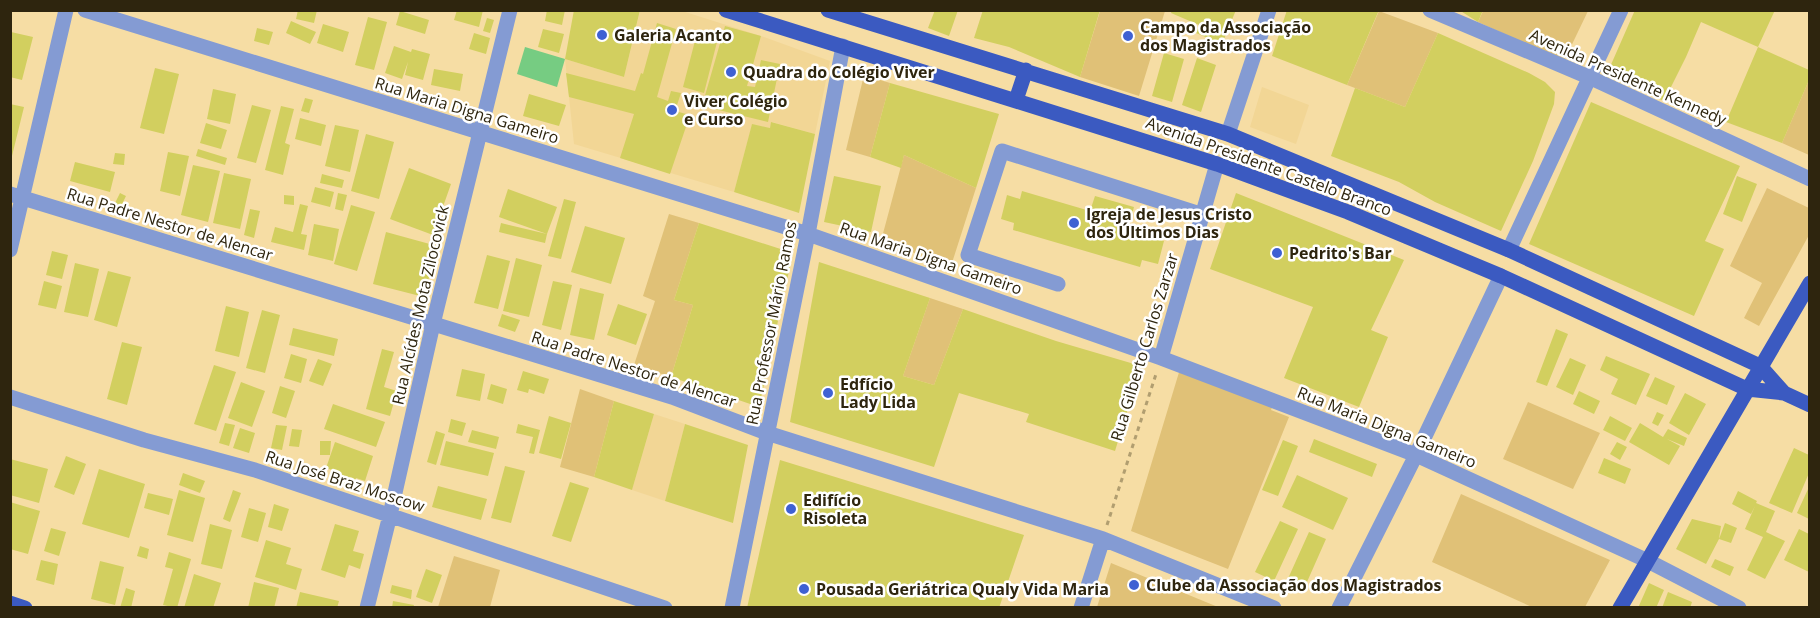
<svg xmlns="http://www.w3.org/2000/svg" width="1820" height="618" font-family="'Open Sans',sans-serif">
  <rect width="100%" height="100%" fill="#f6dda4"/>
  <path fill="#f2d695" d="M679,10L761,36L830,61L815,134L772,122L770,128L752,125L734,192L574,144L565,59L624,77L640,11Z
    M1262,87L1309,105L1296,144L1250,127Z
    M654,414L685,424L665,501L632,490Z"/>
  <path fill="#e0c177" d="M1100,11H1165L1139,96L1080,77Z
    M1379,11L1438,33L1405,107L1347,85Z
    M1483,11H1588L1564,61L1478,22Z
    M864,75L890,83L870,157L846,150Z
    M1809,80V155L1782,143Z
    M904,155L976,188L951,266L881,241Z
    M1767,188L1809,208V235L1759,326L1744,318L1762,283L1730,266Z
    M669,214L699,223L674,300L693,305L671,377L634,365L655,301L643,296Z
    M930,298L963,309L934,385L903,376Z
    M1180,369L1274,402L1271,410L1289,417L1228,569L1131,531Z
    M580,389L614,401L594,477L560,467Z
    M1528,402L1600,433L1573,489L1503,459Z
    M1461,494L1610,560L1585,607H1532L1432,562Z
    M454,556L500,570L490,607H438Z
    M1111,563L1218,607H1097Z"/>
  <path fill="#76cc82" d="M525,47L565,59L557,87L517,74Z"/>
  <path fill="#d2cf5f" d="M298,10H317L314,23L296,19Z
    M457,10H483L479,27L454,20Z
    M547,10H565L562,25L545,21Z
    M574,10H640L624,77L565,59Z
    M935,10H958L949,36L928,28Z
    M983,10H1100L1080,77L1009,47L974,38Z
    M1172,10H1236L1222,44L1196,33L1199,25L1171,13Z
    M1287,10H1379L1347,85L1272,56Z
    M1459,10H1483L1478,22Z
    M1635,10H1775L1758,47L1809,70V80L1782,143L1726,122L1758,47L1701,22L1686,57L1664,101L1606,76Z
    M400,11L429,20L425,34L396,25Z
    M368,17L387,22L374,70L355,65Z
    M487,18L494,20L490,33L483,31Z
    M291,21L316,32L310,44L286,33Z
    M657,23L676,29L657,97L668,101L671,91L681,93L675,111L690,115L670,174L620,158L634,114L569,97L566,73L635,91L641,73L643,74Z
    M323,24L349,32L343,52L317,43Z
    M725,26L761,36L747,86L755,87L761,60L780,64L768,122L702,106Z
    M257,28L273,32L269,45L254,41Z
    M543,29L564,34L559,53L538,47Z
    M11,32L33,37L22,80L10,77Z
    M474,33L490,38L486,54L469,49Z
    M1438,33L1529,73L1545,82L1555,92L1554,104L1533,161L1501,231L1435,202L1399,182L1331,156L1355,88L1405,107Z
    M696,37L717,42L704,93L683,87Z
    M394,46L411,52L412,49L430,54L423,80L405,75L408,62L402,79L385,73Z
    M1164,53L1184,59L1172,102L1152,96Z
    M1197,58L1216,65L1201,112L1182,105Z
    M155,68L179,74L164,134L140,128Z
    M434,69L463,74L460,91L431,85Z
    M890,83L999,114L976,188L904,155L901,168L870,157Z
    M213,89L236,94L230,124L207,119Z
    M529,94L566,105L559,126L523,116Z
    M305,98L313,100L309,113L301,111Z
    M1591,102L1740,166L1705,241L1724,249L1694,316L1529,244Z
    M10,104L24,107L11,160H10Z
    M252,105L271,110L256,163L237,158Z
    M281,106L294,109L285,143L290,145L283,175L265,170Z
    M300,118L326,125L321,146L295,139Z
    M771,122L815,134L799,213L734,192L752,124L770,128Z
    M206,123L227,130L221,149L200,143Z
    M335,125L359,130L350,172L325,166Z
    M366,134L394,142L379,199L351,191Z
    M198,149L227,158L225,165L196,156Z
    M168,152L189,156L180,196L160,191Z
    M115,153L125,154L124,165L113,164Z
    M75,162L115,172L110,192L70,181Z
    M193,165L220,171L208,222L181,215Z
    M409,168L451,184L433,235L390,219Z
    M224,173L251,179L240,229L213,223Z
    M322,174L344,180L342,188L320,183Z
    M834,176L881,186L871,232L824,222Z
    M1737,176L1757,184L1742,222L1723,214Z
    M315,187L334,192L330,207L311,202Z
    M508,189L557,207L547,234L499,217Z
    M1022,191L1090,211L1095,196L1134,207L1128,230L1164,241L1158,264L1142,260L1140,267L1013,230L1014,223L1001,219L1007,195L1020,199Z
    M120,193L126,196L120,208L114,205Z
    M338,193L347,195L343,211L335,209Z
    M1236,193L1404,260L1371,330L1388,337L1359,407L1284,378L1313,307L1210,269Z
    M284,195L294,196V205L284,204Z
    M564,199L576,202L561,259L548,256Z
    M300,204L308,206L301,234L307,235L304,250L271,242L275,227L293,232Z
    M351,205L375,212L357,271L334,264Z
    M250,209L260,211L254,238L244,235Z
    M501,223L547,234L545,243L499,232Z
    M699,223L793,253L759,407L671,377L693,305L674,300Z
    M314,224L339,229L333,261L308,255Z
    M585,226L625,238L611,284L571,272Z
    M386,232L437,246L424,297L373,284Z
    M52,251L68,255L62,279L46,275Z
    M487,255L510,261L498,309L474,303Z
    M516,258L542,265L529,317L503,311Z
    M819,262L930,298L903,376L934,385L963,309L1056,341L1141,366L1115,451L1026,422L1029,414L959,393L934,467L790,422Z
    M75,263L99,269L88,317L64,312Z
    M108,271L131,277L117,327L94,320Z
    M44,281L62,286L56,309L38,305Z
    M553,281L572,285L561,330L542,325Z
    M580,288L604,294L594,340L570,335Z
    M618,304L647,314L636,345L607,335Z
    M226,306L249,312L239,357L215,351Z
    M262,310L280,315L265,373L246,368Z
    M502,314L520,320L515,332L498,326Z
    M293,328L338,339L334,356L289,345Z
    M1556,329L1568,334L1547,386L1536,382Z
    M122,342L142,347L127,405L107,399Z
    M382,349L394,352L384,387L397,391L390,416L366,409Z
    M291,354L307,359L301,383L284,378Z
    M1606,356L1650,374L1636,405L1611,394L1618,379L1600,370Z
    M1570,358L1586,365L1573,395L1556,387Z
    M318,359L332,364L323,386L309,381Z
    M214,365L236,372L216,431L194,424Z
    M462,369L485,374L480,401L456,396Z
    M523,371L549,379L544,394L529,389L528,393L517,390Z
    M1655,377L1675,386L1667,405L1646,396Z
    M241,382L265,391L252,427L228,418Z
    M491,384L507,389L503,404L487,399Z
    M280,386L295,391L286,418L272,413Z
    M1579,391L1600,401L1594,414L1573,404Z
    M1685,393L1706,404L1689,435L1669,423Z
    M614,401L654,414L632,490L594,477Z
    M333,404L385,422L376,447L324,429Z
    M1657,412L1664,415L1658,426L1652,423Z
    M549,416L571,423L561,459L539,453Z
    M1610,416L1632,428L1625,441L1603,430Z
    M451,419L466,423L462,436L448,432Z
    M225,423L235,425L229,446L219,443Z
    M1640,423L1663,437L1668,429L1687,438L1684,446L1667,439L1680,446L1669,465L1629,442Z
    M518,424L540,430L534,454L529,453L533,437L516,433Z
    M685,424L748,445L733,523L665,501Z
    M276,425L287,426L282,450L271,448Z
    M240,428L255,433L249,453L233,448Z
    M292,429L302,430L299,447L289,446Z
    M472,430L499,437L496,449L468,442Z
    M436,431L445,434L436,465L427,462Z
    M1314,439L1377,464L1372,477L1309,452Z
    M1283,440L1298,446L1278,496L1262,490Z
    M320,441H331L330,455H320Z
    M446,441L494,453L488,476L440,465Z
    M335,442L373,456L365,481L356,478L352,489L337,484L341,473L326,468Z
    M1617,442L1627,447L1620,460L1610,454Z
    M1794,448L1809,455V473L1792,513L1769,503Z
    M66,456L86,464L74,495L54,487Z
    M1604,458L1631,469L1625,484L1598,473Z
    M10,459L48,469L39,503L10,495Z
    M780,460L1024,535L999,608H747Z
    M505,466L525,471L511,523L491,518Z
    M99,469L145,484L129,538L82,524Z
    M183,473L205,481L200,493L179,485Z
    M1297,475L1348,498L1333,530L1282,507Z
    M570,482L589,488L571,542L552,536Z
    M438,486L487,499L481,520L432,507Z
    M1809,487V519L1797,513Z
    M179,490L205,498L193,542L167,535Z
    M233,490L241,493L230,522L223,519Z
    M1738,491L1757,501L1756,503L1775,511L1766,532L1785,541L1765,579L1747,570L1763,537L1745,529L1755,506L1751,514L1732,504Z
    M148,493L173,499L169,515L144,508Z
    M10,502L40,511L28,554L10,549Z
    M274,504L289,509L282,531L268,527Z
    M249,508L266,513L258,542L241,537Z
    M1692,519L1721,526L1719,539L1706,564L1676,549Z
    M1280,521L1298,529L1274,581L1255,572Z
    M1725,523L1737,528L1731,543L1719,539Z
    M210,524L232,530L222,569L201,564Z
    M335,524L359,531L353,551L364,554L360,569L349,565L345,578L321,570Z
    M51,528L66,532L59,556L44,551Z
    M1799,529L1809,534V572L1784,560Z
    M1309,532L1326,539L1303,591L1286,583Z
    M266,540L291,548L286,564L302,569L296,590L255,577Z
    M140,546L149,549L147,559L137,556Z
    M169,552L191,559L177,608L163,605L173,569L165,567Z
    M1715,559L1734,567L1730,576L1711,567Z
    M41,560L58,564L54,585L36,580Z
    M100,561L124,567L115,605L91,599Z
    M426,569L442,575L432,603L416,597Z
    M194,574L221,583L213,608H184Z
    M254,582L279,588L274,608H248Z
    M1649,583L1664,590L1656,608H1638Z
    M392,585L412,590L411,599L390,593Z
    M126,588L135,591L131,608H120Z
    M300,592L339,601L337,608H296Z
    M1668,592L1692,602L1690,608H1662Z
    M393,601L414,605L413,608H392Z"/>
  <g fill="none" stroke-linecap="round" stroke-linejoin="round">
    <path stroke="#b19e70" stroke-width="3" stroke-dasharray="4.5 4.5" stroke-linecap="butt" d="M1107,525L1157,371"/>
    <path stroke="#849bd3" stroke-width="15" d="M85,10L808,234L1161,358L1416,455L1648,561L1739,608
      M1430,10L1591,78L1810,179
      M1228,134L1269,10
      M10,194L672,397L767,433L1103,539L1274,608
      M10,250L66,10
      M1509,250L1621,10
      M1058,284L968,255L1002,151L1203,215
      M1161,358L1217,164
      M10,397L144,440L255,470L665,608
      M367,608L390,515L433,324L510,10
      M732,608L808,234L843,46
      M1081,608L1103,539
      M1339,608L1416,455L1501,276"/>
    <path stroke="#3b5ac1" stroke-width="15" d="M726,10L1217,164L1348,212L1501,276L1747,389L1784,393L1810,405
      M828,10L1228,134L1509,250L1760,366L1784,393
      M1016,100L1026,70
      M10,603L25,608
      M1620,608L1810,283"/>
  </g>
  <g fill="#3f61d3" stroke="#fff" stroke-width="2">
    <circle cx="602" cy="35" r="6"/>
    <circle cx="1128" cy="36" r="6"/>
    <circle cx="731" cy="72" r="6"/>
    <circle cx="672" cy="110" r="6"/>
    <circle cx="1074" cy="223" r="6"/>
    <circle cx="1277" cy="253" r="6"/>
    <circle cx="828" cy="393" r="6"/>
    <circle cx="791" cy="509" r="6"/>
    <circle cx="1134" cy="585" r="6"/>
    <circle cx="804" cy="589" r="6"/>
  </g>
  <g text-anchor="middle" stroke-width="5" stroke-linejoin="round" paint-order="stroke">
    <g font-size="16" font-weight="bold" fill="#2e250e" stroke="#fff" text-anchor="start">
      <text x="1140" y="33">Campo da Associação<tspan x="1140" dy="18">dos Magistrados</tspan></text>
      <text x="614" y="41">Galeria Acanto</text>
      <text x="743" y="78">Quadra do Colégio Viver</text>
      <text x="684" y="107">Viver Colégio<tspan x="684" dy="18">e Curso</tspan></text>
      <text x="1086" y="220">Igreja de Jesus Cristo<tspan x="1086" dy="18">dos Últimos Dias</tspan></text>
      <text x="1289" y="259">Pedrito's Bar</text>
      <text x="840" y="390">Edfício<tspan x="840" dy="18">Lady Lida</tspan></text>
      <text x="803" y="506">Edifício<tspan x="803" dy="18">Risoleta</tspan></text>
      <text x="1146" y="591">Clube da Associação dos Magistrados</text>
      <text x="816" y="595">Pousada Geriátrica Qualy Vida Maria</text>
    </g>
    <g font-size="16" fill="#2e250e" stroke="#fff">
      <text transform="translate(1628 77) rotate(24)" y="6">Avenida Presidente Kennedy</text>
      <text transform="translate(467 110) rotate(17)" y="6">Rua Maria Digna Gameiro</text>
      <text transform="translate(1269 166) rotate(20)" y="6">Avenida Presidente Castelo Branco</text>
      <text transform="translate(170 224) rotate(17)" y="6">Rua Padre Nestor de Alencar</text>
      <text transform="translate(931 258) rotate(19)" y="6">Rua Maria Digna Gameiro</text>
      <text transform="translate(420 305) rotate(-77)" y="6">Rua Alcídes Mota Zilocovick</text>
      <text transform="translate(771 323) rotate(-79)" y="6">Rua Professor Mário Ramos</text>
      <text transform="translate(1144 347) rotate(-73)" y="6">Rua Gilberto Carlos Zarzar</text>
      <text transform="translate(634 369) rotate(18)" y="6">Rua Padre Nestor de Alencar</text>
      <text transform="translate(1387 427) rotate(22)" y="6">Rua Maria Digna Gameiro</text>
      <text transform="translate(345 481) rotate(18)" y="6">Rua José Braz Moscow</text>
    </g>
  </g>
  <rect width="1820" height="618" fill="none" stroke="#2e250e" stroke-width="24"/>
</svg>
